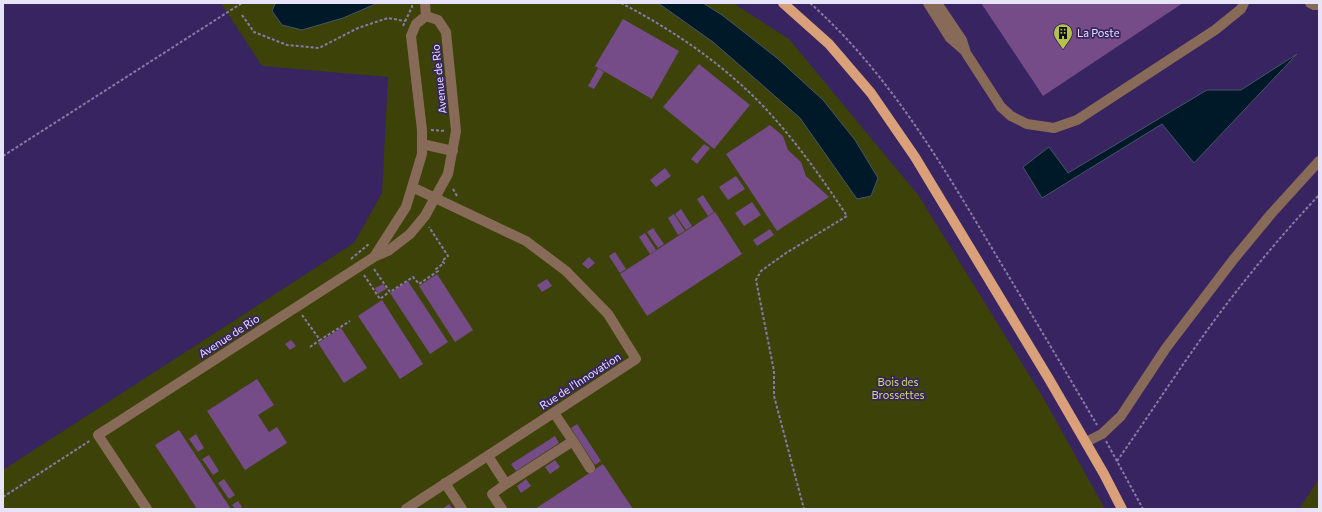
<svg xmlns="http://www.w3.org/2000/svg" width="1322" height="512" font-family="Commissioner,sans-serif">
  <rect width="100%" height="100%" fill="#372460"/>
  <path fill="#3d4209" d="M221,3H733L789,39L919,196L1044,399L1105,509H3V470L354,243L382,193L388,77L262,66Z
    M1319,479V509H1299Z"/>
  <path fill="#001928" stroke="#455667" d="M277,3H378L343,18L302,30L282,25L272,11L275,4Z
    M658,3H703L722,15L777,58L823,100L855,140L878,178L871,196L857,199L800,118L713,42Z
    M1297,54L1194,163L1162,124L1042,198L1023,167L1049,147L1068,173L1207,90H1241Z"/>
  <path fill="#754c87" d="M981,3H1183L1043,96Z
    M623,19L679,51L652,99L595,66Z
    M699,64L750,105L714,149L663,107Z
    M598,68L604,72L594,89L588,86Z
    M770,125L783,136L788,150L801,162L806,176L829,197L777,231L726,154Z
    M704,144L710,148L697,164L691,159Z
    M665,168L671,176L656,187L650,180Z
    M736,176L745,189L728,200L719,187Z
    M703,195L714,212L708,216L697,199Z
    M752,202L761,215L744,226L735,213Z
    M681,209L692,226L686,230L675,214Z
    M715,212L742,254L647,316L620,274Z
    M674,214L685,231L678,235L668,218Z
    M653,228L664,244L658,248L647,232Z
    M770,229L774,235L757,246L753,240Z
    M645,233L656,250L650,254L639,237Z
    M615,252L626,269L620,273L609,256Z
    M589,257L595,263L588,269L582,264Z
    M437,274L473,330L455,342L419,286Z
    M547,279L552,286L542,292L537,285Z
    M408,281L448,342L430,354L390,293Z
    M383,284L386,289L378,294L375,288Z
    M382,300L423,364L400,379L358,316Z
    M341,328L367,368L344,383L318,343Z
    M291,340L296,346L290,350L285,344Z
    M257,379L274,405L258,415L269,432L277,427L287,443L245,470L207,411Z
    M577,424L601,461L595,465L571,428Z
    M179,430L231,509H197L155,445Z
    M196,434L204,448L198,452L189,439Z
    M555,436L559,443L516,471L511,464Z
    M209,455L219,471L213,475L202,459Z
    M555,460L560,467L550,474L545,467Z
    M603,464L633,509H535Z
    M224,479L235,495L229,499L218,483Z
    M526,479L531,486L521,493L517,486Z
    M238,501L242,507L240,509H235L232,505Z
    M449,504L453,509H442L445,507Z"/>
  <g fill="none" stroke-linecap="round" stroke-linejoin="round">
    <path stroke="#877ba6" stroke-width="2" stroke-dasharray="3 2" stroke-linecap="butt" d="M621,3C673,30 723,64 764,107C795,140 822,178 847,216L786,253L761,271L756,280L774,371V396L804,509
      M810,3C882,67 932,148 981,230C1020,295 1059,360 1097,425
      M242,15L254,32L287,45L319,48L358,28L388,18L405,21
      M403,26L412,7V3
      M431,130L446,131
      M3,156L242,3
      M453,189L457,196
      M351,259L370,243
      M374,269L390,292L413,277L419,284L438,271L436,269L444,263L442,261L448,256L429,227
      M364,275L380,299L389,292
      M302,315L320,340L350,321
      M310,347L320,340
      M1106,441L1143,509
      M1117,461C1144,423 1169,384 1196,346C1233,293 1275,242 1319,195
      M3,497L91,440"/>
    <path stroke="#876a57" stroke-width="10" d="M425,3L426,16
      M928,3L950,38L965,51
      M937,3L962,40L966,53L1001,107L1011,116L1027,124L1054,128L1077,120L1215,30L1241,9L1244,3
      M1310,3L1314,5H1319
      M422,144L453,151
      M374,257L406,207L422,154V130L411,36L416,24L426,16
      M573,441L590,468
      M1086,442L1102,434L1121,416L1166,348L1233,260L1271,214L1319,161
      M488,456L506,484L573,441L554,413
      M445,483L462,509
      M147,509L98,435L374,257L388,251L410,234L425,216L448,174L456,131L446,32L438,20L426,16
      M406,509L636,359L608,314L566,271L526,241L412,187
      M502,509L492,494L506,484"/>
    <path stroke="#daa079" stroke-width="10" d="M783,3L829,44L871,93L915,157L1049,379L1104,474L1122,509"/>
  </g>
  <defs>
    <symbol id="building-pin" viewBox="-11 -11 22 30"><path d="M0 17L-7.5 6A9.5 9.5 0 1 1 7.5 6Z" fill="#b5c249" stroke="#372460"/><path d="M-4-6H4V6H1V3H-1V6H-4ZM-2.5-4.3h1.7v1.8h-1.7ZM.8-4.3h1.7v1.8H.8ZM-2.5-1h1.7V.8h-1.7ZM.8-1h1.7V.8H.8Z" fill="#111"/></symbol>
  </defs>
  <g fill-rule="evenodd">
    <use href="#building-pin" x="1052" y="22" width="22" height="30"/>
  </g>
  <g text-anchor="middle" stroke-width="3.5" stroke-linejoin="round" paint-order="stroke">
    <g font-size="11" fill="#e7e3f9" stroke="#372460" text-anchor="start">
      <text x="1077" y="37">La Poste</text>
    </g>
    <g font-size="11" fill="#e7e3f9" stroke="#372460">
      <text transform="translate(439 79) rotate(-96)" y="4">Avenue de Rio</text>
      <text transform="translate(229 336) rotate(-33)" y="4">Avenue de Rio</text>
      <text transform="translate(580 381) rotate(-33)" y="4">Rue de l'Innovation</text>
    </g>
    <g font-size="11" fill="#d0dd64" stroke="#372460">
      <text x="898" y="386">Bois des<tspan x="898" dy="13">Brossettes</tspan></text>
    </g>
  </g>
  <rect width="1322" height="512" fill="none" stroke="#e7e3f9" stroke-width="8"/>
</svg>
